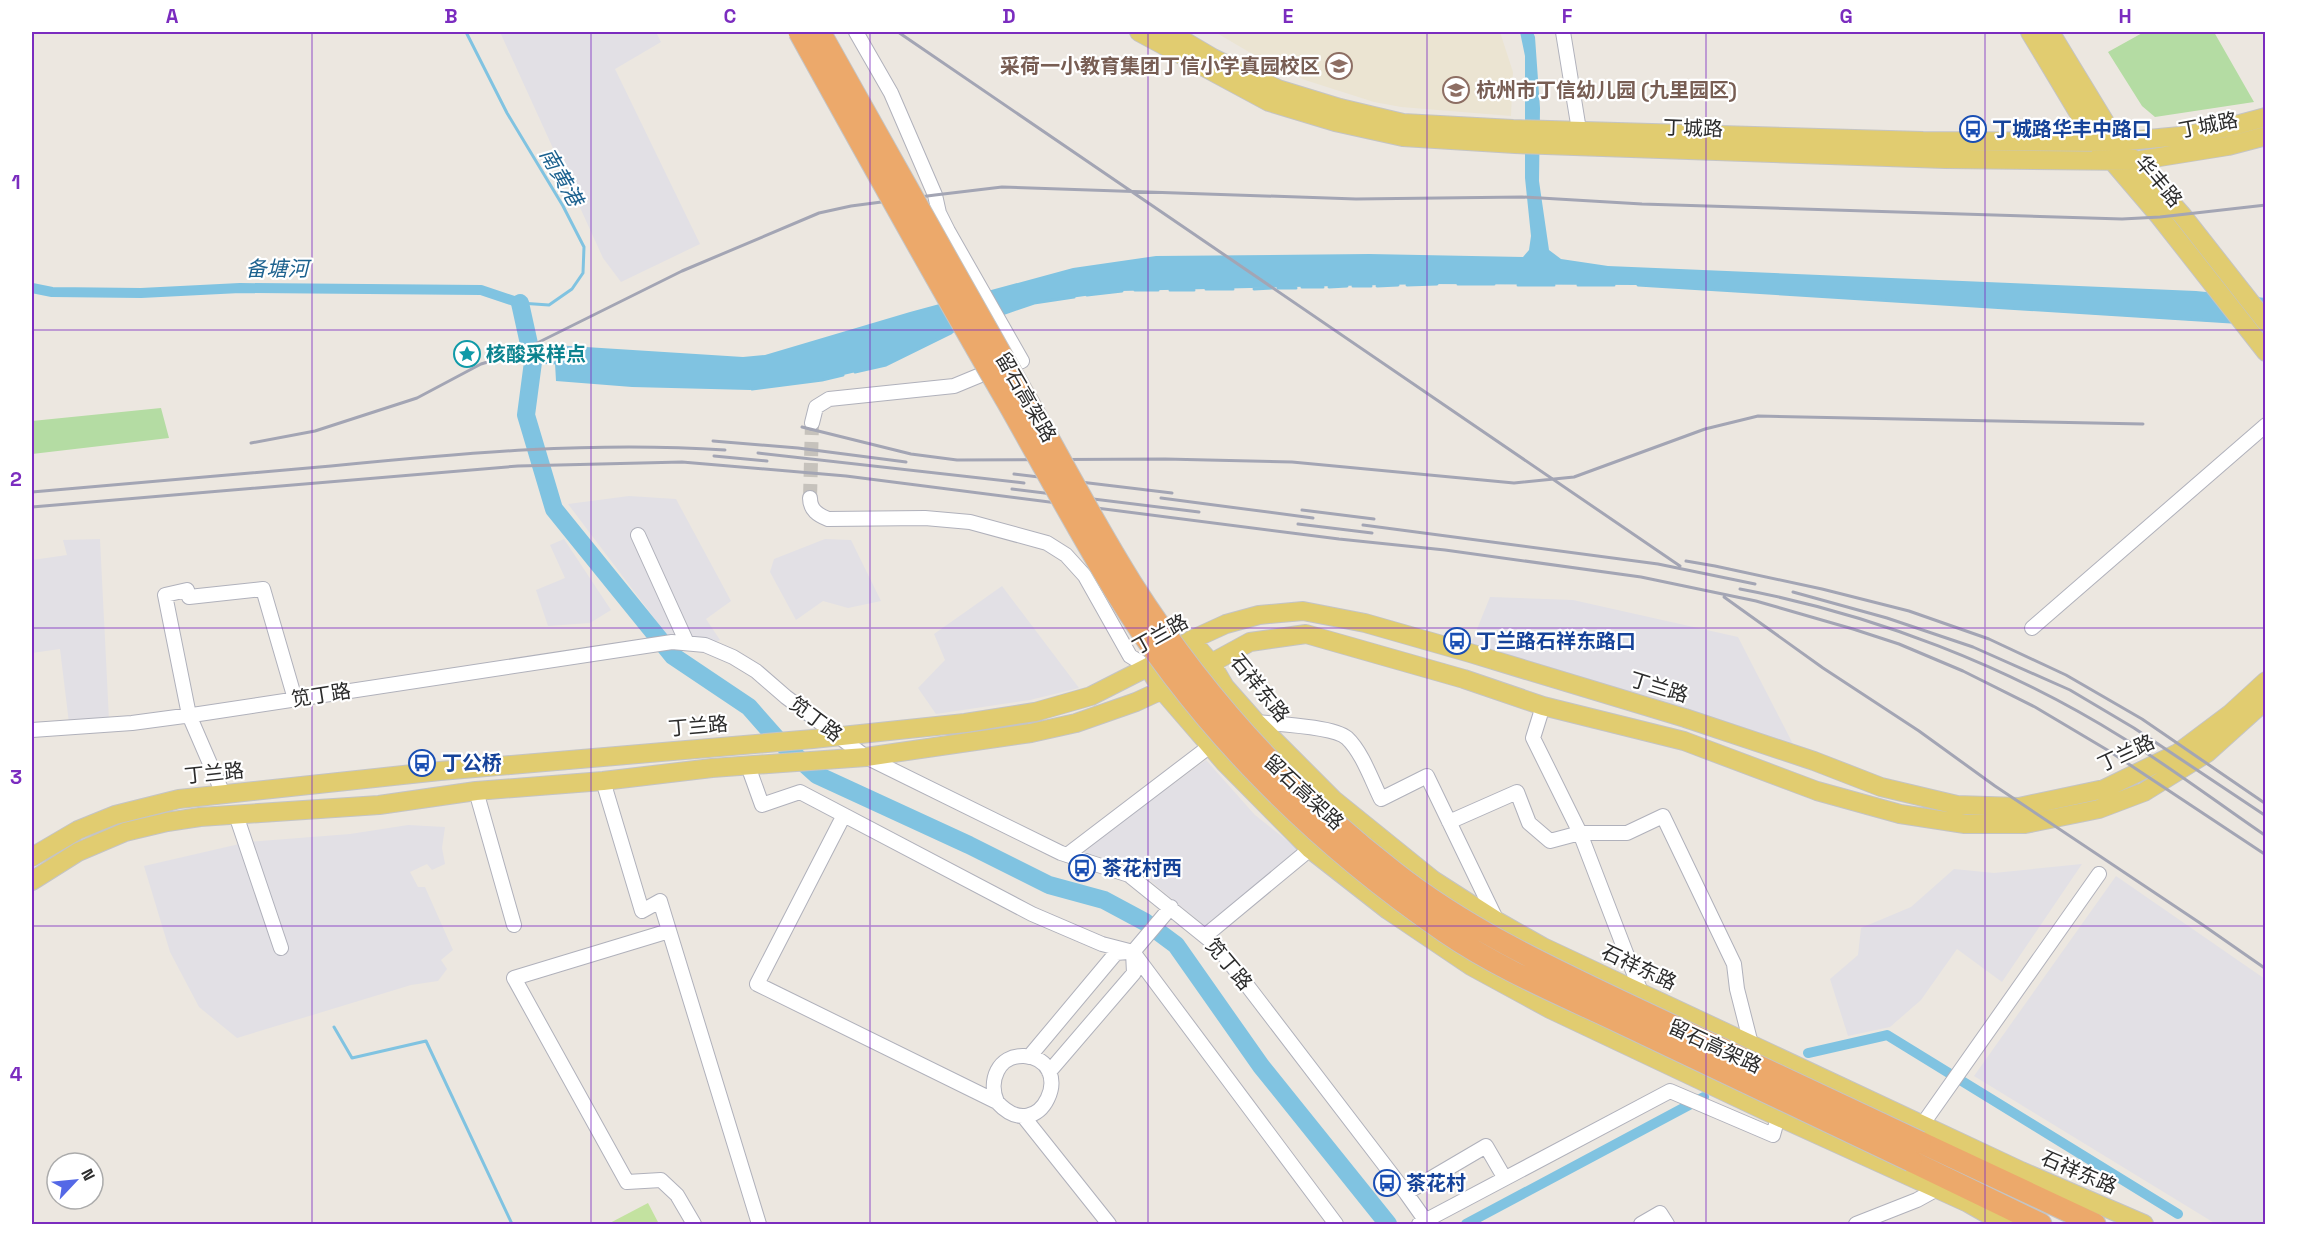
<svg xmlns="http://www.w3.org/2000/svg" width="2297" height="1256" font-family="'Space Grotesk','Noto Sans SC',sans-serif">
  <rect width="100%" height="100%" fill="#ece7e0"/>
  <path fill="#e2e0e5" d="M500,32H656L661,42L615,69L700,244L621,282L603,258Z
    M629,496L676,499L731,601L706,619L720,640L713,643L692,636L667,635L568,504Z
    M100,539L109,720L69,723L60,649L32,653V560L67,555L63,540Z
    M564,539L611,610L590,623L548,626L536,590L565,578L550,545Z
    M825,539L851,540L881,601L848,608L823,601L796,620L770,572L774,559Z
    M1002,586L1079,688L1030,700L936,714L918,688L945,660L934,634Z
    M1490,597L1573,600L1738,637L1793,744L1471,644Z
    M1206,760L1255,815L1299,850L1205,926L1131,865L1081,852Z
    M408,825L445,827L442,848L445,864L432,870L427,864L410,872L418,887H425L453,950L441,960L447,969L438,981L411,985L237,1038L199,1007L170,952L144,866L248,842L350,834Z
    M2082,864L2002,982L1957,949L1921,1000L1890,1027L1848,1036L1830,979L1858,955L1861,928L1911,907L1954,869L1994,873Z
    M2116,876L2265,979V1224H2216L1974,1076Z"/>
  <path fill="#ebe4d2" d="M1215,32H1500L1513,72L1511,116L1401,107L1374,102L1305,80L1249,52Z"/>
  <path fill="#b4dca3" d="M2144,32H2214L2254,102L2155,117L2142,106L2108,52Z
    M161,408L169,438L32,454V421Z"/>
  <path fill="#c3e2a0" d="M648,1203L659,1224H608Z"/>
  <path fill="#80c3e1" d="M1520,32H1533L1535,37L1540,108L1539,181L1549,250L1561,259L1608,266L2196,291L2266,298L2265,325L1637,285L1429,284L1121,291L1034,303L939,338L886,365L822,380L750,390L632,387L556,381L554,345L743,357L765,355L910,312L1073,268L1156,256L1369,254L1523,257L1529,250L1531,236L1525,178V56Z"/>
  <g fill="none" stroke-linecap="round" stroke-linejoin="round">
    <path stroke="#80c3e1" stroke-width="3" d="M466,32L507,113L563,206L584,247L583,273L572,289L549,305L520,303
      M1458,284H1494
      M1407,285L1437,284
      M1518,285H1554
      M1578,285H1614
      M1638,285L2231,322
      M1353,286H1371
      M1377,286L1398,285
      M1302,287H1323
      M1329,287L1347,286
      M1278,288H1296
      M1206,289H1233
      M1254,289L1272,288
      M1135,290H1158
      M1170,290H1194
      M1087,295L1122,291
      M1002,314L1034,303L1074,297
      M533,362L558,363
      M855,372L886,365L951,333
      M752,389L822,380L843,375
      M334,1027L352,1058L426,1041L512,1224"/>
    <path stroke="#80c3e1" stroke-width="10" d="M32,288L52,292L141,293L240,288L481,290L520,303
      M1808,1053L1887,1035L2178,1214
      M1466,1224L1704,1097"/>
    <path stroke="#80c3e1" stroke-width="18" d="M520,303L533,362L526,415L554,509L673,656L749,707L778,740L817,775L969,845L1049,885L1104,900L1145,922L1176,945L1261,1066L1388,1224"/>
    <path stroke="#c6c2bc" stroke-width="14" stroke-dasharray="14 7" stroke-linecap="butt" d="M810,498L812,423"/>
    <defs>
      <path id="minor" d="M1563,32L1579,130
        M812,423L816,407L829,399L954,386L983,374L1022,361L948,231L939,213L935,195L891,93L856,32
        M810,498C810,510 818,515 828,519L925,518L970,522L1047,543L1066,555L1085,576L1130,656L1148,667
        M638,535L687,643
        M2032,628L2266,425
        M1543,706L1533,738L1580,833L1641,992
        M1256,722C1275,724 1334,726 1347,738C1362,752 1372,781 1381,799L1427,776L1497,921
        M32,730L132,723L199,714L672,642L705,645L733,657L756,671L786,697L866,757L1061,853L1129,875L1217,946L1406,1193L1428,1224
        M748,766L762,805L800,792L1032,914L1102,944L1133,952L1336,1224
        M603,781L642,911L660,901L759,1224
        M476,791L514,925
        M224,796L189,715L165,595L187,590L189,597L263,589L295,699
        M236,815L281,948
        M844,815L757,984L997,1102C1041,1150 1079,1060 1024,1056C998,1055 988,1081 997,1102
        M1449,822L1517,792L1529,823L1550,841L1580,833H1627L1663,816L1734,964L1737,989L1751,1044
        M1067,855L1210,746
        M669,931L514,978L627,1182L661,1180L677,1195L694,1224
        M1205,936L1310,849
        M1029,1057L1116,953L1128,952
        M1049,1072L1134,973L1133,952L1171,907
        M1023,1116L1109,1224
        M1922,1125L2099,874
        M1406,1193L1486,1146L1504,1177
        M1419,1224L1670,1091L1773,1135L1778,1117
        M1641,1224L1660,1213L1667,1224
        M1856,1224L1917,1200L1937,1189"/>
      <path id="major" d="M1139,32L1269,102L1335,122L1403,137L1515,144L1945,159L2135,161L2228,146L2266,136
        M1169,32L1213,58L1278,89L1340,108L1403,123L1513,129L1923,141L2117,142L2180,136L2225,128L2266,117
        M2030,32L2096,142L2160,217L2266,352
        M2050,32L2117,142L2182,215L2266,322
        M1191,640L1211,663L1225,687L1256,722L1334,800L1433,880L1497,921L1543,947L2021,1171L2144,1224
        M1148,667L1162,690L1225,763L1310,849L1388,910L1471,966L1550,1009L1770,1113L1968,1203L2005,1224
        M32,857L78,830L115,815L179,799L440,771L813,739L965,723L1035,712L1091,696L1148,667L1191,640L1226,624L1259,615L1303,611L1365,623L1470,653L1685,718L1814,761L1881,787L1957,805L2019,807L2104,789L2178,753L2230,714L2266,681
        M32,881L78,852L125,832L167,822L200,817L379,805L476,791L603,781L712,768L866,757L1031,733L1076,723L1136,702L1162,690L1250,642L1306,634L1464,679L1543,706L1684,741L1817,791L1900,814L1965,824H2025L2099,809L2144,792L2207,753L2266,700"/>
      <path id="highway" d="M1920,1142L2095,1224
        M1911,1161L2041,1224"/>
    </defs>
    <use href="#minor" stroke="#b0b1bb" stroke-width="16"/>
    <use href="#major" stroke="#c4c4c4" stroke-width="20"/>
    <use href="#highway" stroke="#c4c4c4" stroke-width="23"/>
    <use href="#minor" stroke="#fff" stroke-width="14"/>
    <use href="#major" stroke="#e1cc70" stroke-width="18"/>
    <use href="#highway" stroke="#eca96b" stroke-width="21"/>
    <path stroke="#a3a5b4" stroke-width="3" d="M898,32L1680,566
      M802,427L911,454L957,460L1165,459L1292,462L1514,483L1574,477L1705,429L1758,416L2143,424
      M713,441L798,448L906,462
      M251,443L315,431L417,398L481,364L517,353L682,271L819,213L851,206L935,195L1002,187L1356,199L1522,197L1642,204L2122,219L2160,217L2266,205
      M758,453L1024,483
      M714,456L767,461
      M1014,474L1172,493
      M1012,489L1199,512
      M32,492C131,483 231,475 331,466C462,453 593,441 725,450
      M1161,498L1313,518
      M32,507L518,466L682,462L846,476L1339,539L1445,550L1641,577L1756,601L1853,629L1899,644L1963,671L2035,707L2109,751L2266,855
      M1302,510L1374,519
      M1298,524L1372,533
      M1363,525L1658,564L1755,584
      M1686,561L1715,566L1822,589L1909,611L1989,639L2066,675L2142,719L2266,804
      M1740,589C1873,614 2008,666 2123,738C2172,768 2219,804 2266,836
      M1793,592L1887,618L1973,647L2070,690L2134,728L2266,816
      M1724,597L1823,668L1919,731L1995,786L2200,923L2266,969"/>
    <defs>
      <path id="highway-bridge" d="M799,32C868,157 937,281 1009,405C1044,467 1078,530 1115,591C1198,727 1314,842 1445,932C1499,969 1562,995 1621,1023C1718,1069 1814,1115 1911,1161
        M820,32C887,152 955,273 1023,393C1059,456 1093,522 1132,584C1202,694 1290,791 1393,871C1470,932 1560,972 1648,1014C1738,1057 1829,1099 1920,1142"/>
    </defs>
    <use href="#highway-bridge" stroke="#c4c4c4" stroke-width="23" stroke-linecap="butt"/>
    <use href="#highway-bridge" stroke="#eca96b" stroke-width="21"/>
  </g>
  <path fill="none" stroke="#7b2cbf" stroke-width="1.5" stroke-opacity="0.55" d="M312,32V1224M591,32V1224M870,32V1224M1148,32V1224M1427,32V1224M1706,32V1224M1985,32V1224M32,330H2266M32,628H2266M32,926H2266"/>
  <defs>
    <symbol id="school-ring" viewBox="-11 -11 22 22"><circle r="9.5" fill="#fff" stroke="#8d6e63" stroke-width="1.5"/><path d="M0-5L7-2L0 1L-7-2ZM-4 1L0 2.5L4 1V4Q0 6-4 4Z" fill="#8d6e63"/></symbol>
    <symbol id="bus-ring" viewBox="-11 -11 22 22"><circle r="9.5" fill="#fff" stroke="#1a4fb4" stroke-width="1.5"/><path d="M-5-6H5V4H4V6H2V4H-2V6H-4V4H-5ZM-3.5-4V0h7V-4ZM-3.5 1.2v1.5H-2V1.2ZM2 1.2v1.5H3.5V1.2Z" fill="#1a4fb4"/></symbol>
    <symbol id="sight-ring" viewBox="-11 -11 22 22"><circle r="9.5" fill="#fff" stroke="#0f9aa8" stroke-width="1.5"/><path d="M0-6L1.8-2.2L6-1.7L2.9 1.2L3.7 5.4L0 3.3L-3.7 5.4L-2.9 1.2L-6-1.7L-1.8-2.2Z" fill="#0f9aa8"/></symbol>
  </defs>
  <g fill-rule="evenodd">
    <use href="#school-ring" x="1324" y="51" width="30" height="30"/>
    <use href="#school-ring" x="1441" y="75" width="30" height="30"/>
    <use href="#bus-ring" x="1958" y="114" width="30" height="30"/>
    <use href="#sight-ring" x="452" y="339" width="30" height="30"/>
    <use href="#bus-ring" x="1442" y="626" width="30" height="30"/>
    <use href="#bus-ring" x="407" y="748" width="30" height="30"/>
    <use href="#bus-ring" x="1067" y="853" width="30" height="30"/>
    <use href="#bus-ring" x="1372" y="1168" width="30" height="30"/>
  </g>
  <g text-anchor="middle" stroke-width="4.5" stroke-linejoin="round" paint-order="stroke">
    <g font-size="20" font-weight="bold" fill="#785e54" stroke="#fff" text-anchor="end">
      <text x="1320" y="73">采荷一小教育集团丁信小学真园校区</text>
      <text x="1476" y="97" text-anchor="start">杭州市丁信幼儿园 (九里园区)</text>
    </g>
    <g font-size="20" fill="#2c2c2c" stroke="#fff">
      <text transform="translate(2208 125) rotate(-11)" y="7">丁城路</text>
      <text transform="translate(1693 128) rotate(2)" y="7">丁城路</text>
      <text transform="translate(2159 181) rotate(50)" y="7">华丰路</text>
      <text transform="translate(1026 397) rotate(60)" y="7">留石高架路</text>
      <text transform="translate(1160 634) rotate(-29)" y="7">丁兰路</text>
      <text transform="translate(1659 687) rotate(17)" y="7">丁兰路</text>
      <text transform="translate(1260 688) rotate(51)" y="7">石祥东路</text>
      <text transform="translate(321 695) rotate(-9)" y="7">笕丁路</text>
      <text transform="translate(816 719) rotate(37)" y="7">笕丁路</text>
      <text transform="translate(698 726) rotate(-5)" y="7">丁兰路</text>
      <text transform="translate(2126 753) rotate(-25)" y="7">丁兰路</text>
      <text transform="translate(214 773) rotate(-6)" y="7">丁兰路</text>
      <text transform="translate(1304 792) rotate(43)" y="7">留石高架路</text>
      <text transform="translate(1229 964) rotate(50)" y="7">笕丁路</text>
      <text transform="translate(1639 967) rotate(25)" y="7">石祥东路</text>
      <text transform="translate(1715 1046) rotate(25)" y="7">留石高架路</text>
      <text transform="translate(2079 1172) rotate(23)" y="7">石祥东路</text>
    </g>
    <g font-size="20" font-weight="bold" fill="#164399" stroke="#fff" text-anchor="start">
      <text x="1992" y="136">丁城路华丰中路口</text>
      <text x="1476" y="648">丁兰路石祥东路口</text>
      <text x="442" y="770">丁公桥</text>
      <text x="1102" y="875">茶花村西</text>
      <text x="1406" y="1190">茶花村</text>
    </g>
    <g font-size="20" font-weight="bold" fill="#0d838f" stroke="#fff" text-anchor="start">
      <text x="486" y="361">核酸采样点</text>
    </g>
    <g font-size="21" font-style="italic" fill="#1d628f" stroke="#fff">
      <text transform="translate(561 177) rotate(60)" y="7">南黄港</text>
      <text x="277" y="276">备塘河</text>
    </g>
  </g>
  <rect width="2297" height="1256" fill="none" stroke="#ffffff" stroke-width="66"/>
  <g transform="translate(75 1181) rotate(64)"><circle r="28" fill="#ffffff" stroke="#ababab" stroke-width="1.5"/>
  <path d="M0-4.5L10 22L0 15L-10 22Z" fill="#5468e6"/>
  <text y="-9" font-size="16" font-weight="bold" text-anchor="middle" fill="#2c2c2c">N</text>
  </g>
  <rect x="33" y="33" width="2231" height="1190" fill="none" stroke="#7b2cbf" stroke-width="2"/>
  <g font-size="20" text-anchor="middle" font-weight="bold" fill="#7b2cbf">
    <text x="172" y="23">A</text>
    <text x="451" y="23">B</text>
    <text x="730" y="23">C</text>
    <text x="1009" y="23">D</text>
    <text x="1288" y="23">E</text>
    <text x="1567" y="23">F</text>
    <text x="1846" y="23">G</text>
    <text x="2125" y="23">H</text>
    <text x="16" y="189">1</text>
    <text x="16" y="486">2</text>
    <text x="16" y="784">3</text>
    <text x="16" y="1081">4</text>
  </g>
</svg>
